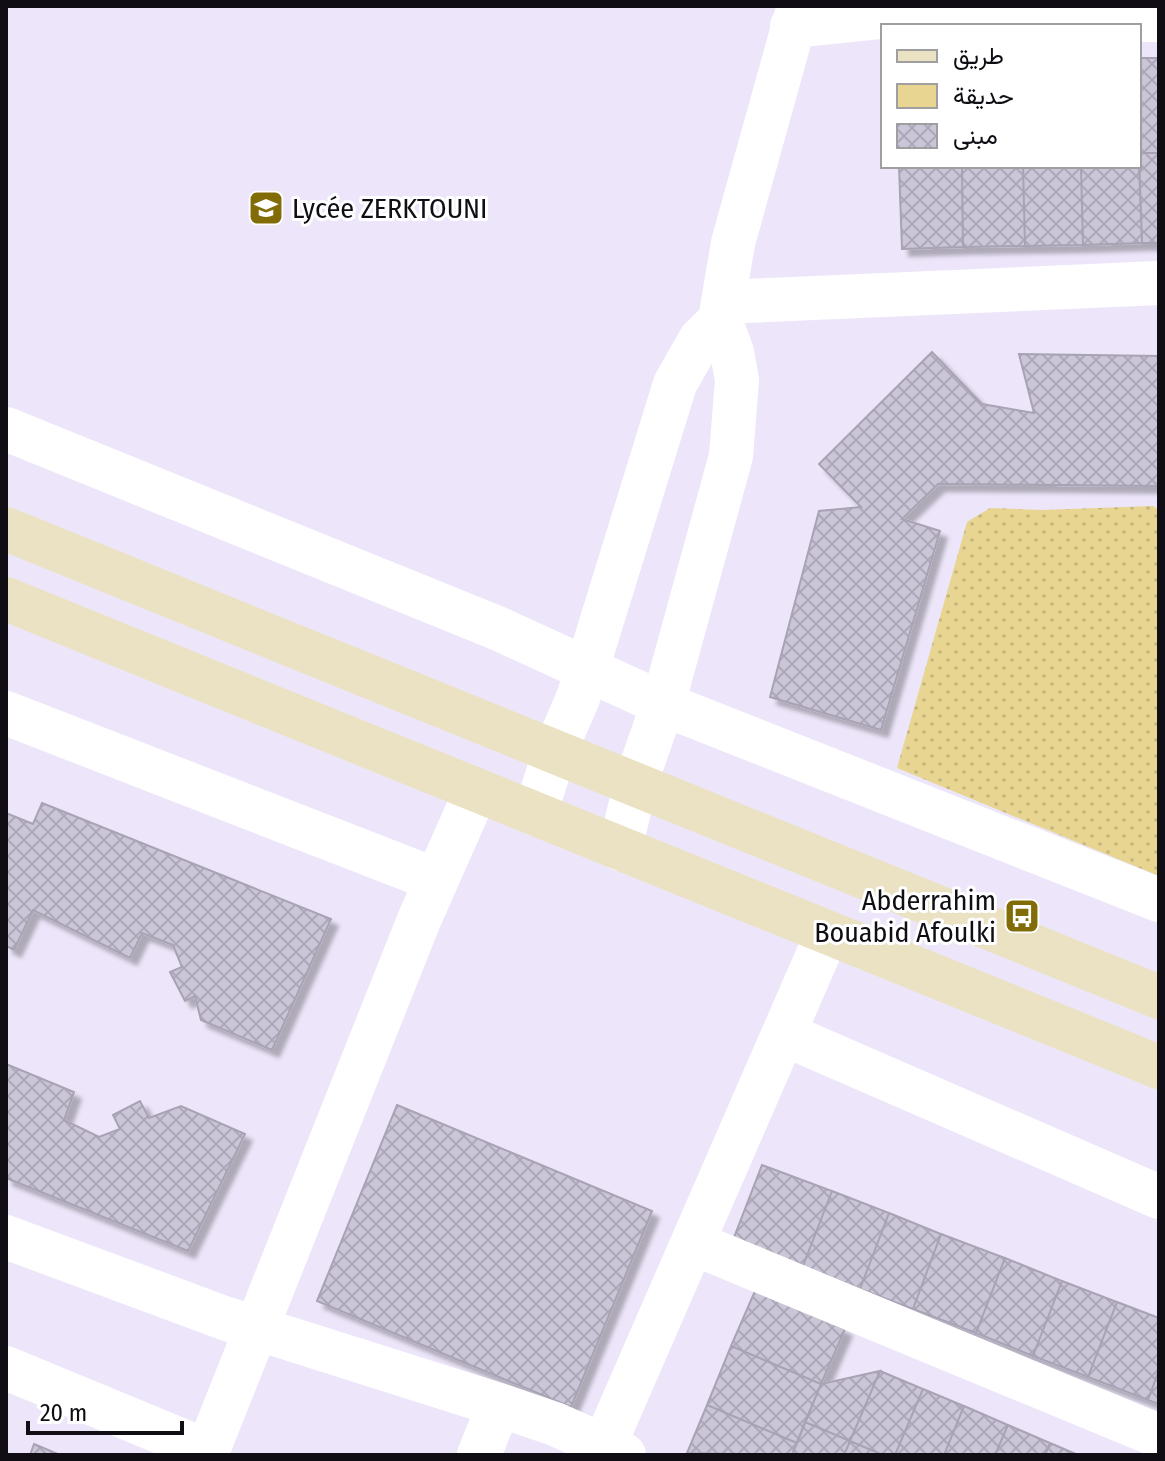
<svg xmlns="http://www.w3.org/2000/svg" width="1165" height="1461" font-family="'Fira Sans Condensed',Vazirmatn,sans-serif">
  <defs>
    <pattern id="green-dots" width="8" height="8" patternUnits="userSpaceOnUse" patternTransform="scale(2)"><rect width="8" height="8" fill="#e7d591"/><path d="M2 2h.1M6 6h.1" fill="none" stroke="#c5b67c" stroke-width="1.8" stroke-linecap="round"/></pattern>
    <pattern id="building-cross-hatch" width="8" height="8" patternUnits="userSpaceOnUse" patternTransform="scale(2)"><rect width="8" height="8" fill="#cbc5d8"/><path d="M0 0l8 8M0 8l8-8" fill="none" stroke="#ada8b8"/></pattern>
    <filter id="shadow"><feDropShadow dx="7" dy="7" stdDeviation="2" flood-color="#0004"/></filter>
  </defs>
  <rect width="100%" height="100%" fill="#ede6fa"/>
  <path fill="url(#green-dots)" d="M1153,506L1159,510V876L897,768L967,522L990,508L1041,510Z"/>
  <path fill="url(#building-cross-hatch)" stroke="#a8a2b4" stroke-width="2" filter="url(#shadow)" d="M1139,58H1159V153H1139Z
    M1139,153H1159V243H1142Z
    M899,166H962L963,247L902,249Z
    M962,166H1023L1025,246L963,247Z
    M1023,166H1081L1083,245L1025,246Z
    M1081,166H1139L1142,243L1083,245Z
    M932,352L982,404L1034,413L1019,354L1159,356V486L938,484L902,519L940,531L881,730L770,697L819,511L861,507L819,464Z
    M42,803L331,919L272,1050L201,1020L195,996L185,1001L170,972L182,967L173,945L142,933L130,958L33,910L14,950L6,946V813L33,824Z
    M6,1064L74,1092L64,1120L99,1137L120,1129L113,1115L140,1101L149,1118L181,1106L245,1134L188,1251L6,1178Z
    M397,1105L652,1211L571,1407L317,1301Z
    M762,1165L832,1191L803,1266L733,1240Z
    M832,1191L889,1213L860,1289L803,1266Z
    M889,1213L941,1234L913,1309L860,1289Z
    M941,1234L1005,1258L976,1333L913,1309Z
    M1005,1258L1062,1281L1033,1356L976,1333Z
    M1062,1281L1117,1302L1088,1377L1033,1356Z
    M755,1291L845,1329L821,1384L731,1346Z
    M1117,1302L1159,1318V1370L1148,1400L1088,1377Z
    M731,1346L821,1384L797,1443L707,1405Z
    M1159,1370V1404L1148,1400Z
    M880,1371L850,1441L805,1422L821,1384Z
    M880,1371L923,1389L895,1455H883L850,1441Z
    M923,1389L964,1406L944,1455H895Z
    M707,1405L797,1443L792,1455L687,1453Z
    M964,1406L1008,1425L995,1455H944Z
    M805,1422L850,1441L844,1455H792Z
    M1008,1425L1050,1443L1045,1455H995Z
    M850,1441L883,1455H844Z
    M1050,1443L1078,1455H1045Z
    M34,1444L60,1455H30Z"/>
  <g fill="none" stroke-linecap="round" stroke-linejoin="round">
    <path stroke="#fff" stroke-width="44" d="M792,26L879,17L1159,20
      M724,302L1159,283
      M6,429L497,628L663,704L1159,900
      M6,713L436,880
      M784,1034L1159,1197
      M6,1237L224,1318L499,1405
      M693,1243L1159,1436
      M6,1368L207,1451
      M604,1446L827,934
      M206,1455L419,920L476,791
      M479,1455L499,1405L555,1424L624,1455"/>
    <path stroke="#fff" stroke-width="44" d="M535,814L555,751L578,698L675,384L700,340L720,320
      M620,849L636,782L663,704L731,456L737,380L732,352L720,320L733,243L799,6"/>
    <path stroke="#eae2c3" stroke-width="44" d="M6,529L1159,997
      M6,599L1159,1067"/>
  </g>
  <defs>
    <symbol id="school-square" viewBox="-11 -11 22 22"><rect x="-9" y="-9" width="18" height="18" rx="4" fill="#826c08" stroke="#fff"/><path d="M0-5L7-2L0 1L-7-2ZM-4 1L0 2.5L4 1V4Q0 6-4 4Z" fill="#fff"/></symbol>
    <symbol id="bus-square" viewBox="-11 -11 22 22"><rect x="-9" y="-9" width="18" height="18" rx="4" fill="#826c08" stroke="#fff"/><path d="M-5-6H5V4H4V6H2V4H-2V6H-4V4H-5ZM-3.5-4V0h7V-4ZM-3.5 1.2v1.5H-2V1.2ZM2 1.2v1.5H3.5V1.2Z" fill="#fff"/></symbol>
  </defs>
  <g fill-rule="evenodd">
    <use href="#school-square" x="246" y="188" width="40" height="40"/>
    <use href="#bus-square" x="1002" y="896" width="40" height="40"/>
  </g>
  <g text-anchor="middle" stroke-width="6" stroke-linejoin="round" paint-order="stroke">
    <g font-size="28" fill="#100e14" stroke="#fff" text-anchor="start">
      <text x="292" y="218">Lycée ZERKTOUNI</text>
      <text x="996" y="910" text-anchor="end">Abderrahim<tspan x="996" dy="32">Bouabid Afoulki</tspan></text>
    </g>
  </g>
  <rect width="1165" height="1461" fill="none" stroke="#100e14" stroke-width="16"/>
  <rect x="881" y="24" width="260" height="144" fill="#ffffff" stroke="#9f9fa1" stroke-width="2"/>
  <rect x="897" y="50" width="40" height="12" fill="#eae2c3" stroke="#9f9fa1" stroke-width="2"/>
  <text x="953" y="64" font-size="24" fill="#100e14">طريق</text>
  <rect x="897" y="84" width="40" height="24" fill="#e7d591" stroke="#9f9fa1" stroke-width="2"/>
  <text x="953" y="104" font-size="24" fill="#100e14">حديقة</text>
  <rect x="897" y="124" width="40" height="24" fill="url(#building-cross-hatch)" stroke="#9f9fa1" stroke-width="2"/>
  <text x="953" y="144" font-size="24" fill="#100e14">مبنى</text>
  <path d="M28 1421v12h154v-12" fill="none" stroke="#100e14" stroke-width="4"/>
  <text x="40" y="1421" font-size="24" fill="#100e14" stroke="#ffffff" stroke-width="6" paint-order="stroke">20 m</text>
</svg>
